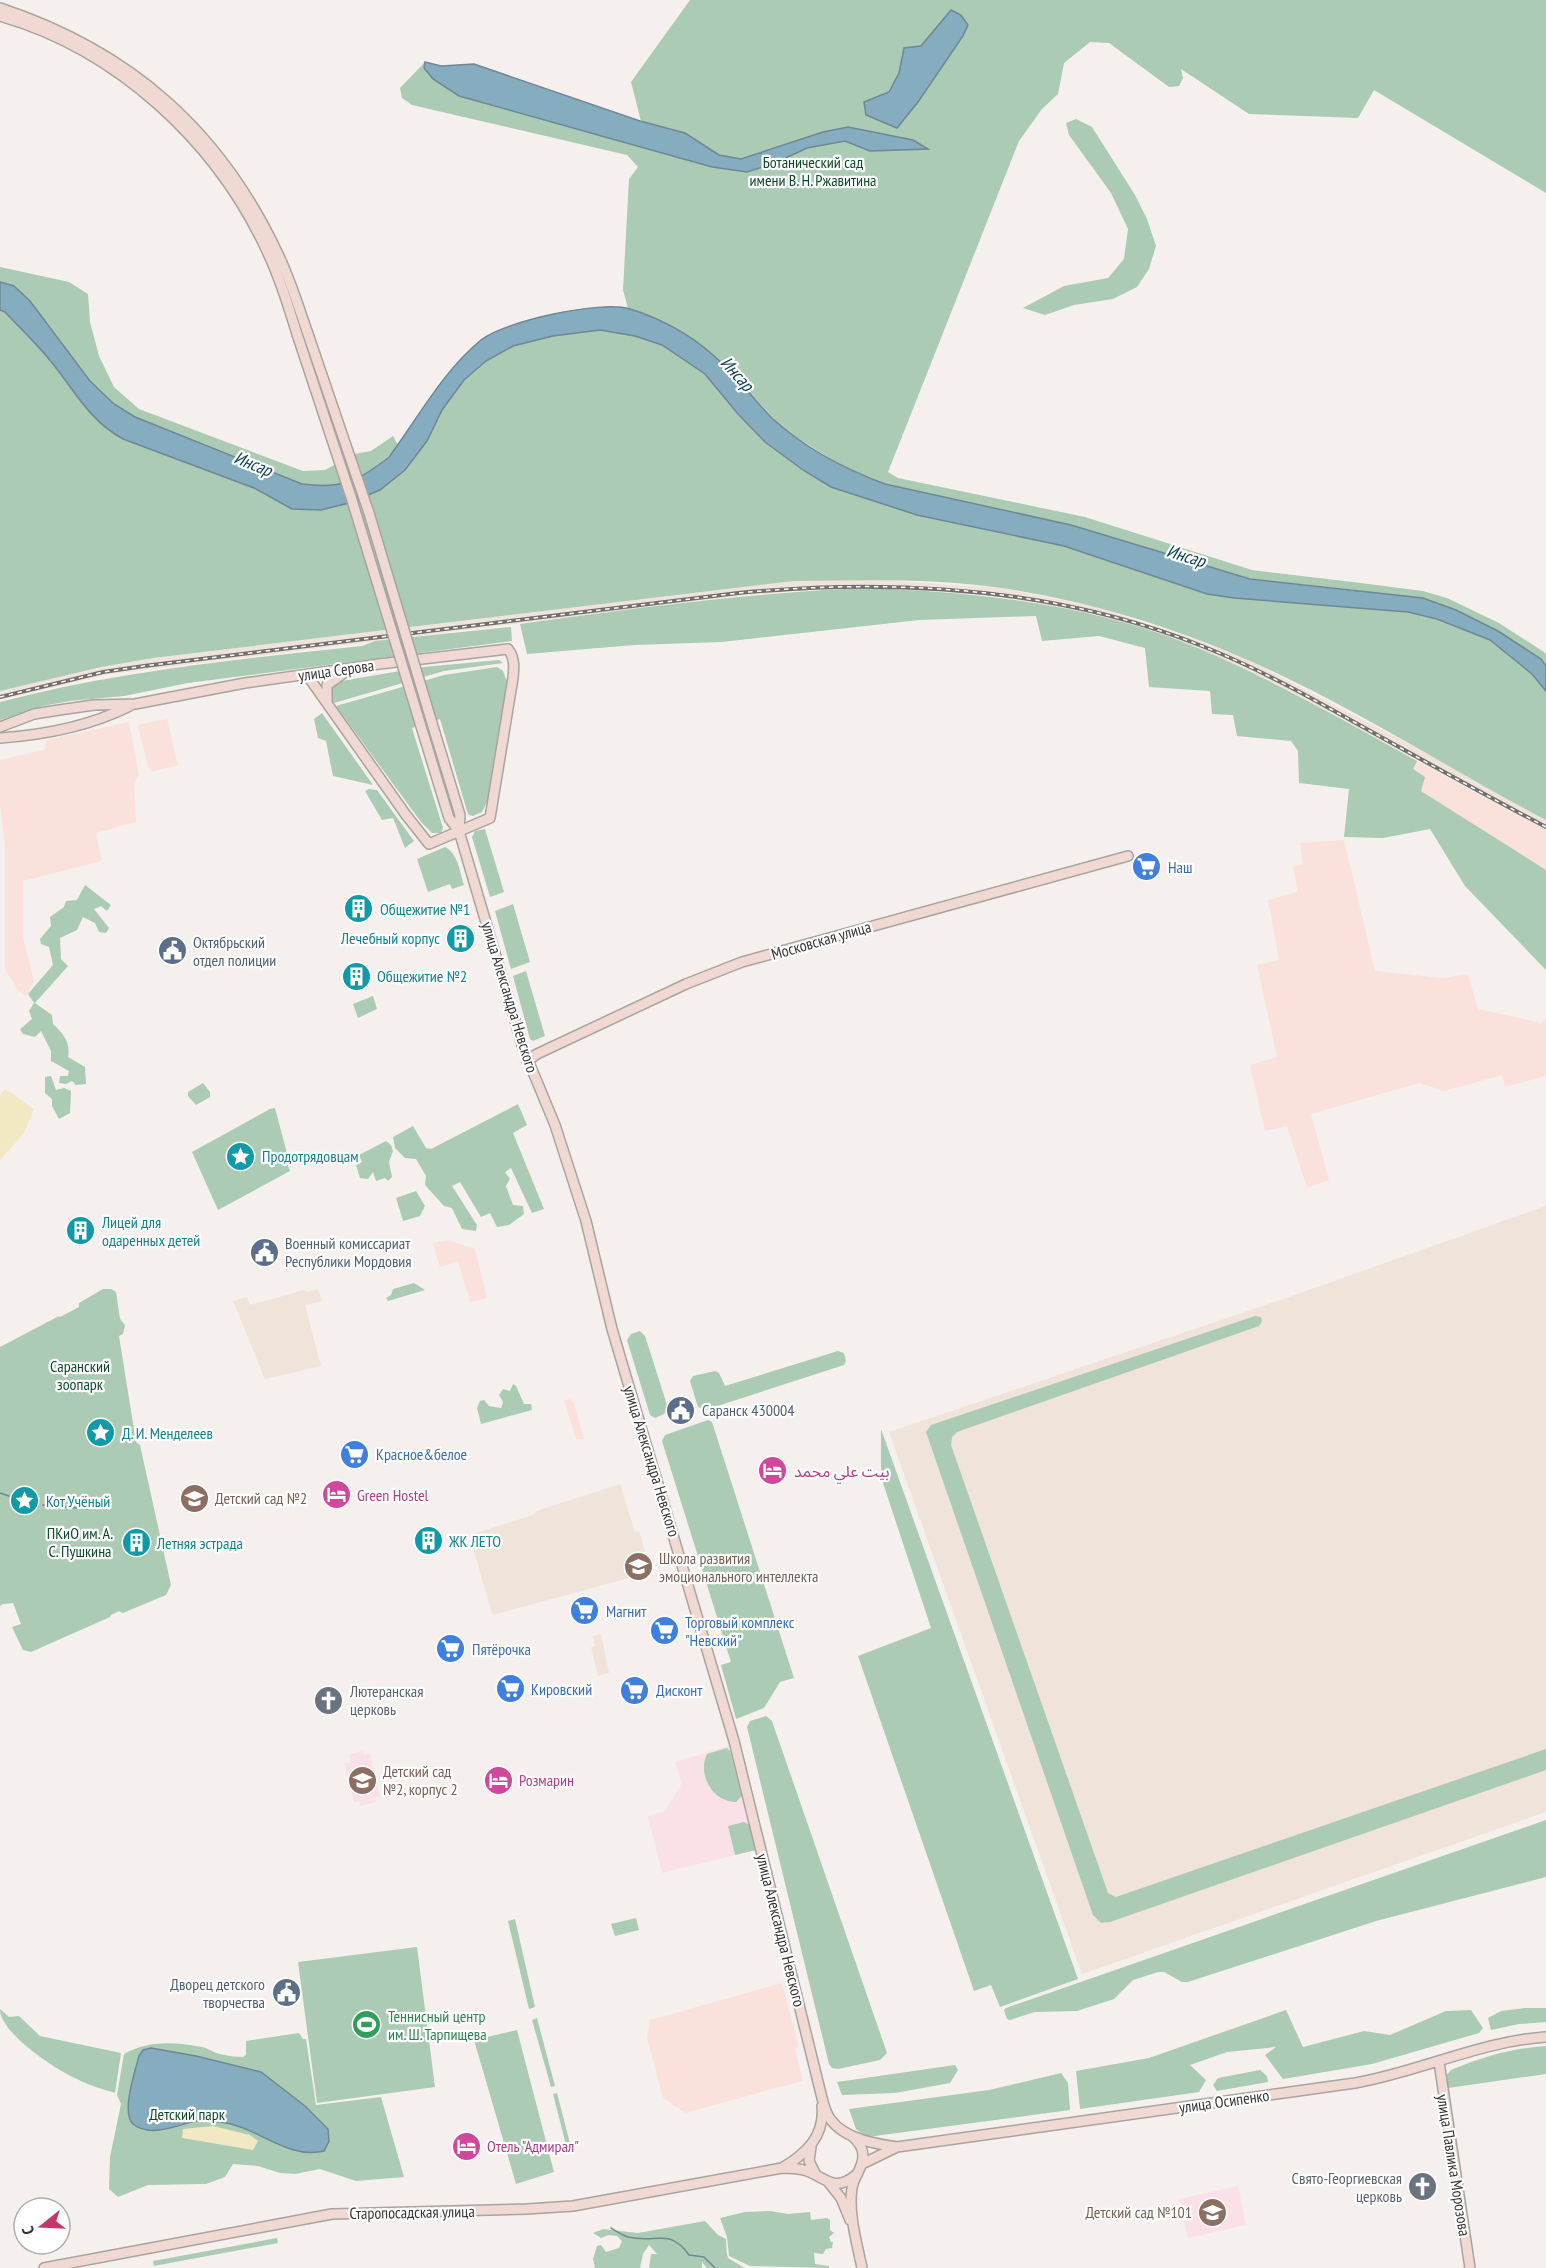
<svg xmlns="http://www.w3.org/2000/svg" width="1546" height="2268" font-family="'PT Sans Narrow','Noto Sans Arabic',sans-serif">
  <rect width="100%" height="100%" fill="#f5f0ed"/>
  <path fill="#efe3da" d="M864,579L1001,588L1097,607L1203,642L1251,661L1396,737L1546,820V831L1305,699L1202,649L1146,630L1094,615L1001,597L936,591L864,588L795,591L739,596L104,675L0,700V691L101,667L153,658L794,581Z
    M1546,1206V1812L1082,1974L889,1432L1286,1298Z
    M318,1289L322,1301L305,1305L321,1366L265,1379L233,1301L247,1297L250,1305L301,1291L305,1290L306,1292Z
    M620,1484L635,1532L639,1531L651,1572L500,1613L492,1614L472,1544L473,1534L533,1515L537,1511Z
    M601,1634L609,1673L598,1676L591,1647L595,1646L593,1636Z"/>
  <path fill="#fbe1dc" d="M167,719L178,765L151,772L148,766L138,727L140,724Z
    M129,722L139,775L134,783L136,822L96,833L102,861L23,881V937L34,981L26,996L19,991L5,970V847L0,804V760L44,750L47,740Z
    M1417,761L1546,831V870L1421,791L1413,769Z
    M1344,840L1375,971L1443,978L1468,974L1478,1009L1542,1023L1546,1019V1076L1505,1087L1502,1075L1444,1091L1419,1083L1311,1114L1329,1180L1307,1188L1287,1126L1265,1131L1250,1065L1277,1057L1257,965L1279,960L1268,900L1298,892L1293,867L1303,864L1300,843Z
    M448,1240L475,1249L487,1298L470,1302L458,1261L440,1267L433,1243Z
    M570,1399L574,1403L584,1439H576L564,1400Z
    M782,1983L799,2047L795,2048L803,2081L685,2113L663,2098L647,2038L650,2020Z"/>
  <path fill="#fae0e7" d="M728,1746L756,1850L662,1873L648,1816L665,1811L682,1783L675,1762Z
    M363,1751L364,1755L370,1754L380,1796L375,1798L376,1802L361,1806L359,1801L354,1802L344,1763L351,1762L349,1754Z
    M1238,2186L1246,2225L1188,2238L1179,2199Z"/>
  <path fill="#abcbb4" d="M690,0H1546V193L1374,90L1358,118L1249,114L1181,69L1183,78L1179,86L1169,87L1109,43L1090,42L1064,63L1058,94L1042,109L1019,141L888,472L898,478L1085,517L1252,570L1353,582L1423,591L1447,598L1499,623L1544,652L1546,654V666L1541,659L1498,631L1456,610L1355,590L1250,579L885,484L844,467L786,431L714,356L656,319L628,308L623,290L629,179L638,167L627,155L412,105L402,98L400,88L425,62L424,68L641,121L631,82Z
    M1076,119L1092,127L1135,195L1147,219L1156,246L1149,269L1137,287L1113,299L1074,305L1045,315L1023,308L1064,286L1108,278L1124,259L1128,229L1111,193L1069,135L1066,123Z
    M0,267L69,282L88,294L90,322L99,356L114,387L139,409L303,471L325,470L354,454L371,451L393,436L398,445C382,465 354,488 326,487C318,487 310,485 302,484L135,417L114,404L90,381L30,301L14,287L0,282Z
    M0,310L5,312C21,329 38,346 53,364C76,393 90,421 123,439L254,488L292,509L321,510L349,503L380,490L405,470L427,441L442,410L464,380L486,361L513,346L553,336L600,329L635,336L662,345L705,374L738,414L765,442L803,470L831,487L917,515L1064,546L1207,594L1234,598L1408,612L1437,619L1490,640L1532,674L1546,691V820C1447,768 1352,706 1250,661C1171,626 1087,601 1002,588C934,578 863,580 794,581L153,658L101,667L0,691Z
    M864,588C979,592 1096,604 1203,650C1277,682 1347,722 1417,761L1413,769L1425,777L1421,791L1546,870V970L1465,886L1430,829L1383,838L1344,837L1349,789L1299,783L1298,751L1291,741L1237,736L1233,715L1212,714L1210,691L1149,687L1145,648L1099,636L1042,641L1036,616L919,620L721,642L634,645L527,654L520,624C634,608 749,593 864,588Z
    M511,627L512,641L188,683L124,696L70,701L43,706L0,720V702C119,671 240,659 362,646L375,641Z
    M499,660L503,663L444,671L334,703L332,700L333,684L341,681L424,667Z
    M497,667L503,671L507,681L490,796L482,812L473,816L469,815L467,811L440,719L412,728L443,828L441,833H432L421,822L336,706L444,675Z
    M322,713L373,785L333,776L326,741L318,738L314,719Z
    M369,789L377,790L414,841L405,848L393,818L382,820L365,791Z
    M485,829L504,892L490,897L472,837L475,831Z
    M445,847C458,853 460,873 464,885L452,889L450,884L428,892L417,859Z
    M85,885L111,905L107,911L101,906L94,909L109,928L106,933L99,932L95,923L83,917L77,930L60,938L61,959L68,966L35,1003L52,1015L53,1024C63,1033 71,1043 68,1057L85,1067L86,1084L76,1085L72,1081L66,1084L59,1083L60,1076H68L69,1071L51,1061V1051L41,1031L35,1037L23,1034L20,1029L32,1019L29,1011L34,1003L28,994L53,965L49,947L41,944L40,939L51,926L50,917L64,907L66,901L77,900Z
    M513,904L530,962L511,969L495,911Z
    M526,971L545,1036L533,1041L530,1039L513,976Z
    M373,996L377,1009L358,1018L353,1004Z
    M51,1076L56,1090L64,1088L71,1091L70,1113L59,1119L52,1106V1099L45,1093V1077Z
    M203,1083L210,1092V1097L196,1105L188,1096V1092Z
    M518,1104L527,1125L513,1133L544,1209L532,1213L511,1168L505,1172L510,1179L506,1186L513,1205L523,1206L524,1214L509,1225L497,1227L490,1213L481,1217L460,1182L452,1186L477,1225L476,1231L462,1229L452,1208L444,1206L425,1185L426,1176L416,1159L405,1158L395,1148L393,1137L413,1126L426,1148L431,1149Z
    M275,1108L288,1157L286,1160L290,1171L218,1210L192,1152L270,1109Z
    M386,1141L391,1145L393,1151L389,1162L392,1177L388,1181L385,1178L376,1181L373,1172L368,1179L360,1178L356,1165L362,1162L359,1155Z
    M416,1191L425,1206L420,1216L403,1221L396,1198Z
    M414,1283L425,1290L388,1301L386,1298L391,1295L393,1289Z
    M103,1289H111L116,1292L120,1319L125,1325L123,1334L119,1336L136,1442L140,1445L171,1585L166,1595L123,1613L119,1611L111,1615L110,1617L31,1652L23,1650L12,1627L21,1624L13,1603L3,1604L0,1606V1347L59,1316L60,1317L79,1307V1303Z
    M1255,1316L1261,1317L1262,1321L1259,1326L957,1432L952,1437L951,1445L1108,1893L1116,1897L1546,1749V1770L1110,1922L1101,1923L1093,1915L926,1432L931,1425Z
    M640,1331L645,1336L668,1408L664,1414L655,1418L650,1415L627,1340L631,1334Z
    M838,1351L844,1353L846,1361L844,1365L705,1410L698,1407L690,1381L693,1376L715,1371L719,1373L725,1386Z
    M513,1384L516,1386L524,1404H531L532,1410L481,1424L477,1408L480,1401L484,1400L489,1406L501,1408L503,1402L499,1395L503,1389L510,1391Z
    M708,1420L712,1422L794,1678L780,1682L764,1708L736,1719L721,1665L731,1662L662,1441L665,1435Z
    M881,1429L1078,1979L1000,2007L991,1985L974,1991L858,1656L931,1628L881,1477Z
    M766,1716L772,1721L887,2053L880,2060L838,2069L832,2068L829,2064L747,1727L750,1721Z
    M727,1748L730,1751L742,1796L736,1802C713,1802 697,1775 707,1754Z
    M1546,1820V1877L1376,1921L1188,1982H1182L1164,1972H1158L1133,1980L1114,1999L1077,2011L1035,2012L1010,2020L1007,2019L1004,2010L1006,2008Z
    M744,1822L750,1825L756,1850L735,1855L728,1826Z
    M636,1918L639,1930L615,1936L611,1924Z
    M515,1919L535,2007L529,2009L508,1921Z
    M417,1947L435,2087L317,2103L298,1962Z
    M1525,2008H1546V2022L1519,2024L1491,2030L1488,2018L1501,2011Z
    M0,2009L9,2017L19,2016L40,2036L121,2053L115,2093C103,2089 90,2086 79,2080C58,2071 0,2034 0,2009Z
    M1286,2010L1303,2047L1364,2031L1390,2035L1446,2011L1471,2010L1483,2028L1479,2033L1372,2064L1283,2079L1265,2055L1276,2047L1227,2052L1190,2065L1206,2080L1199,2092L1080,2109L1076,2071L1149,2058Z
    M537,2018L555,2086L551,2087L532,2020Z
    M517,2030L554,2172L516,2184L474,2040Z
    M299,2033L303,2039H306L316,2105L381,2097L404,2177L356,2181L320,2169L295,2174L280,2173L258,2166L233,2164L225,2177L206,2184L148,2185L118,2197L109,2189L110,2157L121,2104L117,2095L124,2054C149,2040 174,2042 202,2047C208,2048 214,2053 220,2054C227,2056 236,2057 243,2057L246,2055V2041Z
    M1546,2046V2074L1448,2088L1447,2075L1451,2070C1482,2057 1513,2048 1546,2046Z
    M955,2065L958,2070L950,2083L895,2093L842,2095L837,2082Z
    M1260,2070L1267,2076L1268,2082L1217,2091L1213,2085L1218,2078Z
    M1061,2073L1068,2083L1070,2110L867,2137L856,2129L849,2109L989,2090Z
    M557,2093L571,2147L566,2145L553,2094Z
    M770,2211L788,2214L810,2212L811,2220L827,2218L830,2220V2230L834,2233L829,2237L831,2242H833L832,2248L826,2249L823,2254L814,2253L815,2264L829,2266V2268L750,2266L729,2256L727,2237L720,2218L745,2212Z
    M705,2221L718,2235L726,2239C727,2265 727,2255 744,2268H707L702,2262V2268H649L651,2254H657L649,2245L643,2254L640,2268H595L593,2259L597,2246L601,2245L606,2252L619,2248L622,2241L617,2236L609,2235L601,2238L593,2233L603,2229L638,2233Z
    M277,2238L278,2243L154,2266L153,2261Z"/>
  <path fill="#f2e8c3" d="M5,1089L34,1109L24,1133L0,1160V1095Z
    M213,2126L250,2135L258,2141L253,2150L182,2138L183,2129Z"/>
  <path fill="#86acbf" stroke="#6e8895" stroke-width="1.5" d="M951,10L961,15L968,25L963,36L918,102L897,128L866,115L864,102L889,92L899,73L904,48L921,46Z
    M425,62L441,66L474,64L640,121L685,133L719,155L741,159L823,132L848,127L913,140L928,149L870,151L845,141L807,148L775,163L747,172L712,167L459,96L433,79L424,68Z
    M0,282L14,286L30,301L90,381L114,404L135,417L302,484C341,489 358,482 389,457C418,418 443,371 481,340C505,321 601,300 630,309C660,318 691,335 713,355C735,374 752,398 772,418C804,448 845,469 885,484L1071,525L1250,579L1423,598L1456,610L1498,631L1541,659L1546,666V691L1532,674L1490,640L1437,619L1408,612L1234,598L1207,594L1064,546L917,515L831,487L803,470L765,442L738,414L705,374L662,345L635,336L600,330L553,336L513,346L486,361L464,380L442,410L427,441L405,470L380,490L349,503L321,510L292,509L254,488L123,439C90,421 76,393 53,364C39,346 21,329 5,312L0,310Z
    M151,2048L196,2056L261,2072L305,2106L328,2129L329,2141L324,2151C286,2160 256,2125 219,2122C210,2121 199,2120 191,2122C175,2127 148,2137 133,2124C121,2113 135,2071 139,2056L143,2050Z"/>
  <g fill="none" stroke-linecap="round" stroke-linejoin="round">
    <path stroke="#6e8895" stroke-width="1.5" d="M0,1493L9,1496
      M15,1498L25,1501
      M43,1505L88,1509
      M611,2228C616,2231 622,2235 628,2237C656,2244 669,2227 689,2255L704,2257L715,2268"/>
    <defs>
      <path id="secondary" d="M0,8C130,51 220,130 278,254C290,279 298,305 307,331
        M0,16C116,49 215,140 266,249C279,276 288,305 297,334
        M327,701V685L348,670
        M0,727L34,714L59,710L94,705L135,704L245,683L379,664L508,649C515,658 514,668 513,678L490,818L429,844L406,815L307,675
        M435,733L460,815L459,831L523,1048L555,1125L586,1221L612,1329L734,1741L822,2098C824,2106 826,2114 831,2120C845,2139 876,2144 897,2147L1355,2083C1419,2072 1481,2041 1546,2037
        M424,736L449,818L459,831
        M0,738C44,735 90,726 130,706
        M527,1061L537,1054L686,984L742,962L1128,856
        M1439,2062L1470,2268
        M852,2136C858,2141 863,2148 863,2156C863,2168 854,2176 852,2188C848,2213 857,2243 862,2268
        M811,2147L809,2161L816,2175
        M862,2164L895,2148
        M782,2168C806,2154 825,2136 822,2106
        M829,2183L841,2198L850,2220
        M44,2268L332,2214L527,2209L573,2206L782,2168C790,2168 799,2168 807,2171C826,2178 834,2193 856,2175"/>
    </defs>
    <use href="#secondary" stroke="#a8a4a0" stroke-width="12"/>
    <use href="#secondary" stroke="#efd9d2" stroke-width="9"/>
    <defs>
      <path id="rail" d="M0,697L103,672L144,666L738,593C894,578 1055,587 1202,646C1258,668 1311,698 1363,727C1424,761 1485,795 1546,827"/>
    </defs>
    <use href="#rail" stroke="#726f6e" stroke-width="4"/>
    <use href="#rail" stroke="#fff" stroke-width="1.5" stroke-dasharray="4.5" stroke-linecap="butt"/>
    <defs>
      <path id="secondary-bridge" d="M307,331L369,513L435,733
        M297,334L351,497L424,736"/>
    </defs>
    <use href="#secondary-bridge" stroke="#a8a4a0" stroke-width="12" stroke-linecap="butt"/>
    <use href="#secondary-bridge" stroke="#efd9d2" stroke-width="9"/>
  </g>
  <defs>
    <symbol id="supermarket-disc" viewBox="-11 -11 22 22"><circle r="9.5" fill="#3f7fe0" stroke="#fff"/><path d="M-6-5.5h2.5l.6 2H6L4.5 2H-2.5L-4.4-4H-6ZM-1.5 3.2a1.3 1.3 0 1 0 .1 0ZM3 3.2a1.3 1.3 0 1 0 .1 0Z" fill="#fff"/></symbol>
    <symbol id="building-disc" viewBox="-11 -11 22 22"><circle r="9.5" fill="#0f9aa8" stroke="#fff"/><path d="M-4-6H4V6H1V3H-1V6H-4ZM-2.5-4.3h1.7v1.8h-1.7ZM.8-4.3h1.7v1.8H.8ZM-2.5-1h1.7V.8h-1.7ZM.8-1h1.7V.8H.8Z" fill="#fff"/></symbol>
    <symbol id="civic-disc" viewBox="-11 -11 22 22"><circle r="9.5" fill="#5c6f8a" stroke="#fff"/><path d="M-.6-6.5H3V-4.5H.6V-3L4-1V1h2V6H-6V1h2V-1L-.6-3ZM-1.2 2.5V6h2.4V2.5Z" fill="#fff"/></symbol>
    <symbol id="sight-disc" viewBox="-11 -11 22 22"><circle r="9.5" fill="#0f9aa8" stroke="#fff"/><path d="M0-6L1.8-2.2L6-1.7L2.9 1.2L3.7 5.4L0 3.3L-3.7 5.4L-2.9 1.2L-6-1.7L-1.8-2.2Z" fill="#fff"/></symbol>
    <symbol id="hotel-disc" viewBox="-11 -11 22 22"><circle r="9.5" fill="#d1479c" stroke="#fff"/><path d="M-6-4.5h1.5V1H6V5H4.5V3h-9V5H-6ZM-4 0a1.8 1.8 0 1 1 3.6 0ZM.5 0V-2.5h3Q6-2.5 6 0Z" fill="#fff"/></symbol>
    <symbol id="school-disc" viewBox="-11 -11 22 22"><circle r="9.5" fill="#8d6e63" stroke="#fff"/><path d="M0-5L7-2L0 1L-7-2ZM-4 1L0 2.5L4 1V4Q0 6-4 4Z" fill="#fff"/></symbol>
    <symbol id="church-disc" viewBox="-11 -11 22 22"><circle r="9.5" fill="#6b7280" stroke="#fff"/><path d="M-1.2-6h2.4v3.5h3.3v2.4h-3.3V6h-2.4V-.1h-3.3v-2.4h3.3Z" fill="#fff"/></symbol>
    <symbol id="stadium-disc" viewBox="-11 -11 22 22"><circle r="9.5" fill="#2e9e5b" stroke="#fff"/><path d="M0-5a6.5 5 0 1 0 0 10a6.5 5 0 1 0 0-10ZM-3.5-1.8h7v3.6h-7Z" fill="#fff"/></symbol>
  </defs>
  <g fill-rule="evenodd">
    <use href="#supermarket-disc" x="1130" y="850" width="33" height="33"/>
    <use href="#building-disc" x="342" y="892" width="33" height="33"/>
    <use href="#building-disc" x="444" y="922" width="33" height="33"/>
    <use href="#civic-disc" x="156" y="934" width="33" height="33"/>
    <use href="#building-disc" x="340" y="960" width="33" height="33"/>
    <use href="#sight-disc" x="224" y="1140" width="33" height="33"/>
    <use href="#building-disc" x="64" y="1214" width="33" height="33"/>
    <use href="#civic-disc" x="248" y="1236" width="33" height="33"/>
    <use href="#civic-disc" x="664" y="1394" width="33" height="33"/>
    <use href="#sight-disc" x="84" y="1416" width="33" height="33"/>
    <use href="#supermarket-disc" x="338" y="1438" width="33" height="33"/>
    <use href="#hotel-disc" x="756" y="1454" width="33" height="33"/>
    <use href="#hotel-disc" x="320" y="1478" width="33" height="33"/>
    <use href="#school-disc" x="178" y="1482" width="33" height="33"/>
    <use href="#sight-disc" x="8" y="1484" width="33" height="33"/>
    <use href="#building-disc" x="412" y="1524" width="33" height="33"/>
    <use href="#building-disc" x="120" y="1526" width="33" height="33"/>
    <use href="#school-disc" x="622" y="1550" width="33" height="33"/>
    <use href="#supermarket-disc" x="568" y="1594" width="33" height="33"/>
    <use href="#supermarket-disc" x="648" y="1614" width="33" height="33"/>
    <use href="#supermarket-disc" x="434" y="1632" width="33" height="33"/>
    <use href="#supermarket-disc" x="494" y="1672" width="33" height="33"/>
    <use href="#supermarket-disc" x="618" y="1674" width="33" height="33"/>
    <use href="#church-disc" x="312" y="1684" width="33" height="33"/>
    <use href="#school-disc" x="346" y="1764" width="33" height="33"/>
    <use href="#hotel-disc" x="482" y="1764" width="33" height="33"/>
    <use href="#civic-disc" x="270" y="1976" width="33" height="33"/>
    <use href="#stadium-disc" x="350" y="2008" width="33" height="33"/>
    <use href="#hotel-disc" x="450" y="2130" width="33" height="33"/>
    <use href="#church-disc" x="1406" y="2170" width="33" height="33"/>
    <use href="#school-disc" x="1196" y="2196" width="33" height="33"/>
  </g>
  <g text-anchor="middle" stroke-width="4.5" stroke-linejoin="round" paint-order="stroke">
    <g font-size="16" fill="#0f4828" stroke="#fff">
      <text x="813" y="168">Ботанический сад<tspan x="813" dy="18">имени В. Н. Ржавитина</tspan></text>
      <text x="80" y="1372">Саранский<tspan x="80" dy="18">зоопарк</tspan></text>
      <text x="80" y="1539">ПКиО им. А.<tspan x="80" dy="18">С. Пушкина</tspan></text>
      <text x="187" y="2120">Детский парк</text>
    </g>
    <g font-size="16" fill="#373534" stroke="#fff">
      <text transform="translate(336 670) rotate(-8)" y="6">улица Серова</text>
      <text transform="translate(821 940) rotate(-16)" y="6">Московская улица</text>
      <text transform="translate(510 997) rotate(73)" y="6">улица Александра Невского</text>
      <text transform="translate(652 1461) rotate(73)" y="6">улица Александра Невского</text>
      <text transform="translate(781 1930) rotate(76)" y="6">улица Александра Невского</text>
      <text transform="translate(1224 2101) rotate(-8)" y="6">улица Осипенко</text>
      <text transform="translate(1454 2165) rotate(81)" y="6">улица Павлика Морозова</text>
      <text transform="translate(412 2212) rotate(-1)" y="6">Старопосадская улица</text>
    </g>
    <g font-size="16" fill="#366cbe" stroke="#fff" text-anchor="start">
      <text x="1168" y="873">Наш</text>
      <text x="376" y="1460">Красное&amp;белое</text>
      <text x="606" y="1617">Магнит</text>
      <text x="685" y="1628">Торговый комплекс<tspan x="685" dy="18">"Невский"</tspan></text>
      <text x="472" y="1655">Пятёрочка</text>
      <text x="531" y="1695">Кировский</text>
      <text x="656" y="1696">Дисконт</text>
    </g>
    <g font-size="16" fill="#0d838f" stroke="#fff" text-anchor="start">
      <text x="380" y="915">Общежитие №1</text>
      <text x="440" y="944" text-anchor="end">Лечебный корпус</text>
      <text x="377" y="982">Общежитие №2</text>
      <text x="262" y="1162">Продотрядовцам</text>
      <text x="102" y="1228">Лицей для<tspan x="102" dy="18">одаренных детей</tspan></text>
      <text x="122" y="1439">Д. И. Менделеев</text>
      <text x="46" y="1507">Кот Учёный</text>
      <text x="449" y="1547">ЖК ЛЕТО</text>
      <text x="157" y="1549">Летняя эстрада</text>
    </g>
    <g font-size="16" fill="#4e5e75" stroke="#fff" text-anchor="start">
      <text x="193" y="948">Октябрьский<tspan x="193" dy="18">отдел полиции</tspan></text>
      <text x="285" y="1249">Военный комиссариат<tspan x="285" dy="18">Республики Мордовия</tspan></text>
      <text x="702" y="1416">Саранск 430004</text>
      <text x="265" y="1990" text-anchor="end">Дворец детского<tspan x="265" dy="18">творчества</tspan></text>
    </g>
    <g font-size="16" fill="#b23c85" stroke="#fff" text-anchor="start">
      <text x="794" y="1477">بيت علي محمد</text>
      <text x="357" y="1501">Green Hostel</text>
      <text x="519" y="1786">Розмарин</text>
      <text x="487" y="2152">Отель "Адмирал"</text>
    </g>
    <g font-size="16" fill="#785e54" stroke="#fff" text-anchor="start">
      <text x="215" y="1504">Детский сад №2</text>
      <text x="659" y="1564">Школа развития<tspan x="659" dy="18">эмоционального интеллекта</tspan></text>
      <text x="383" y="1777">Детский сад<tspan x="383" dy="18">№2, корпус 2</tspan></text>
      <text x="1192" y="2218" text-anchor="end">Детский сад №101</text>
    </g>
    <g font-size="16" fill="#5b616d" stroke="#fff" text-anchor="start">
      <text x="350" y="1697">Лютеранская<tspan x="350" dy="18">церковь</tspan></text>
      <text x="1402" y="2184" text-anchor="end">Свято-Георгиевская<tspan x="1402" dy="18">церковь</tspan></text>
    </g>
    <g font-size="16" fill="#27864d" stroke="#fff" text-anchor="start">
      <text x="388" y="2022">Теннисный центр<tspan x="388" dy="18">им. Ш. Тарпищева</tspan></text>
    </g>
    <g font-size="18" font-style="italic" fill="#083e53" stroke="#fff">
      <text transform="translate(737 374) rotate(48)" y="6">Инсар</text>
      <text transform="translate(253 464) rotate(22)" y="6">Инсар</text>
      <text transform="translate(1186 556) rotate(17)" y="6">Инсар</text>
    </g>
  </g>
  <g transform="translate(42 2226) rotate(252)"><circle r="28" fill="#ffffff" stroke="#afaeae" stroke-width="1.5"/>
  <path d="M0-4.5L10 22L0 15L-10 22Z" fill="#c2366a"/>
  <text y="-9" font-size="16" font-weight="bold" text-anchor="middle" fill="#373534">С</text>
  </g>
</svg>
